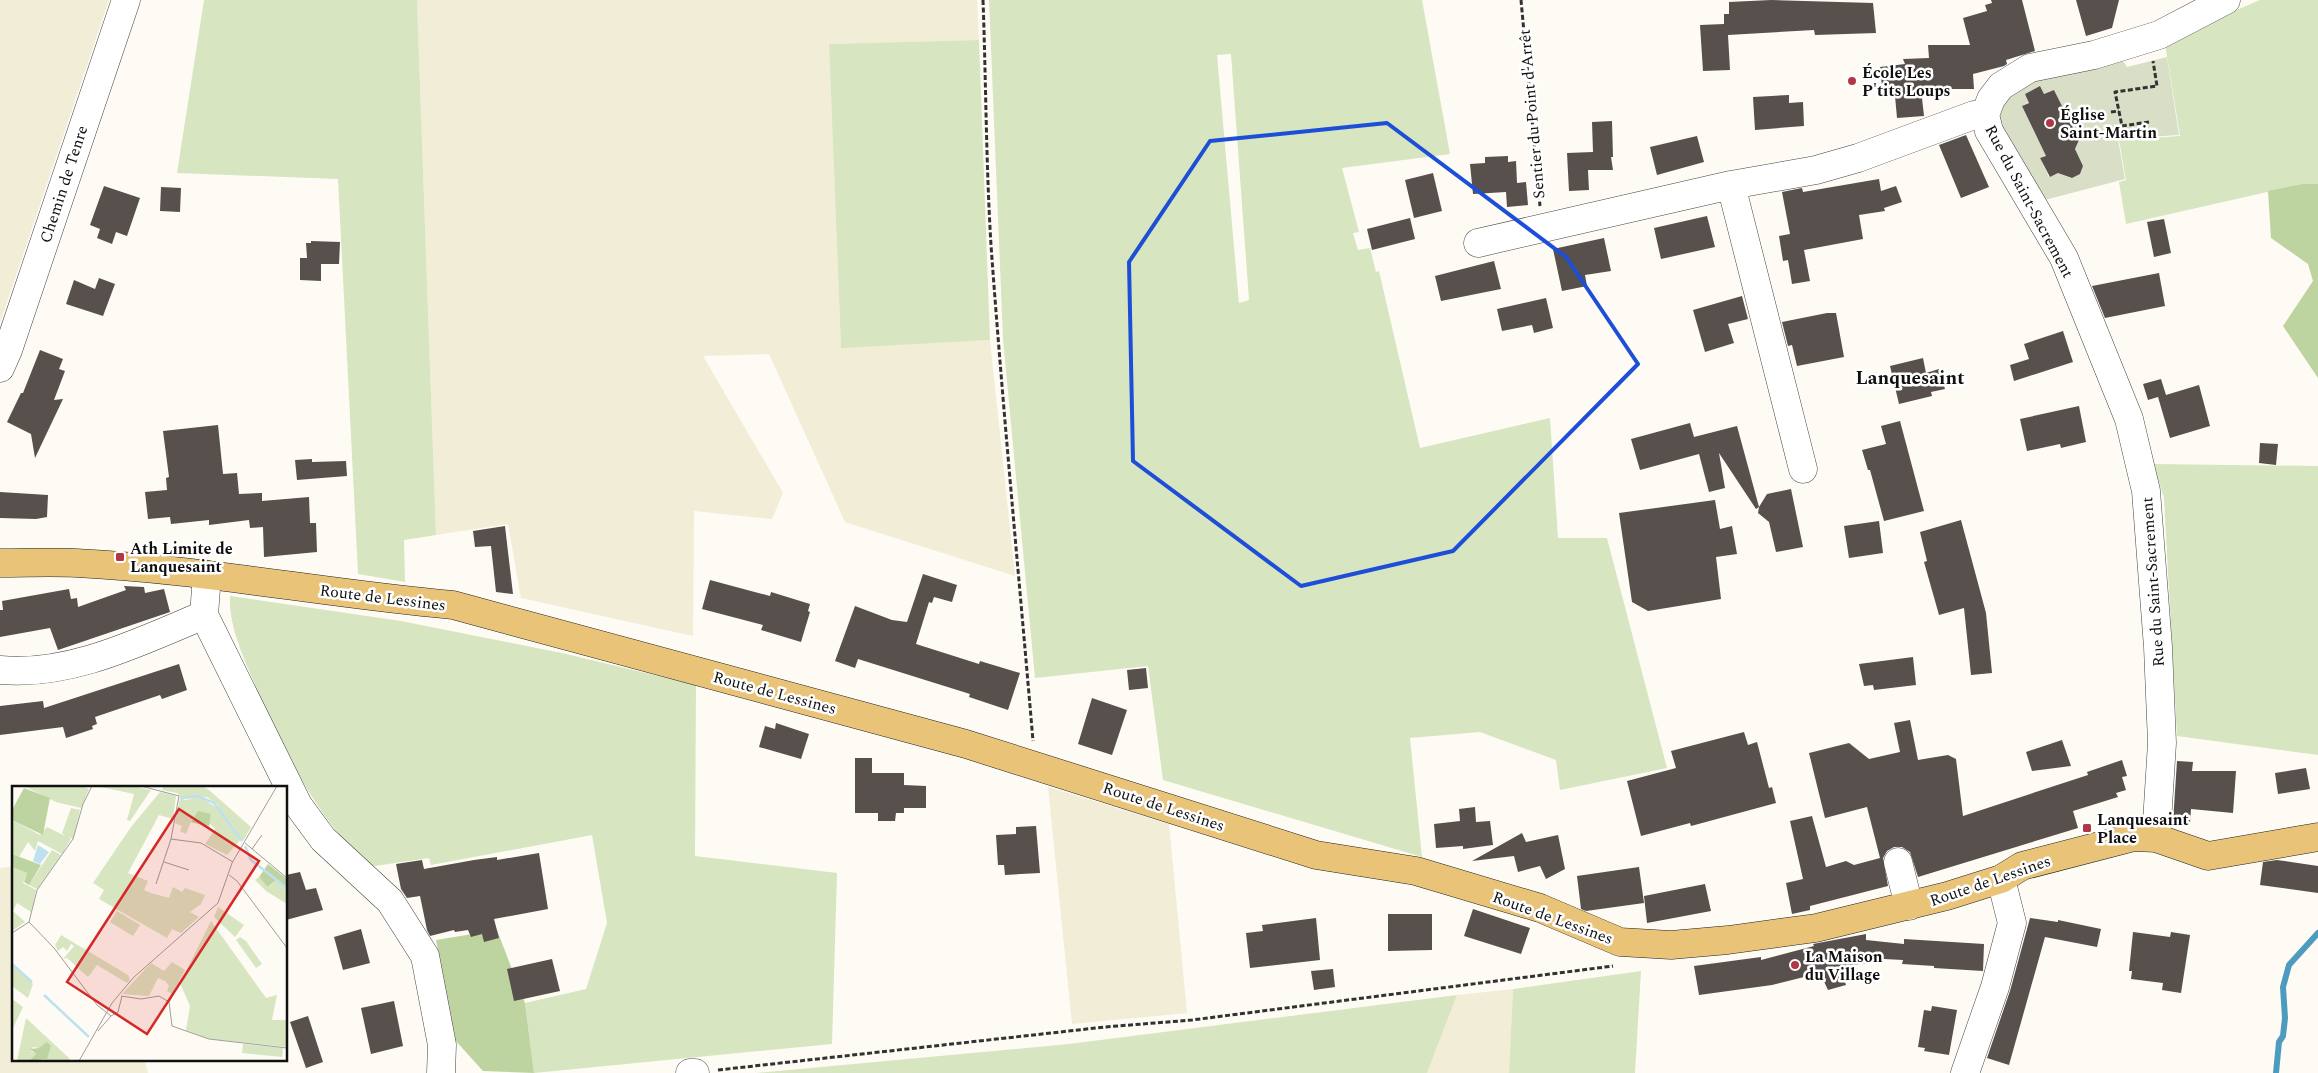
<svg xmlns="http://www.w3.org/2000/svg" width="2318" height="1073" font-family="Spectral,serif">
  <rect width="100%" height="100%" fill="#fefbf4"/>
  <path fill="#f2edd6" d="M0,0H109L0,323Z
    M417,0H977L979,40L829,44L841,347L990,340L1015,576L845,522L769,354L703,356L783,493L772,519L694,511L693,636L521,598L508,524L436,535Z
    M1048,787L1169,824L1187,1013L1072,1024Z
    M14,866V1059H144L148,1073H0V868Z
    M1513,989L1509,1073H1427L1457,995Z"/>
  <path fill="#d7e5c0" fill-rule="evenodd" d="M204,0H417L436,535L404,540L405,582L358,574L338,179L177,173Z
    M989,0H1422L1450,154L1342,168L1359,232L1353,233L1358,250L1370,248L1376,272L1379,271L1420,448L1550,418L1558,538H1607L1667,768L1560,790L1556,760L1480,732L1410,738L1422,857L1163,780L1148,666L1035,678L1003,339ZM1231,54L1249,300L1239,303L1217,55Z
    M2260,0H2318V184H2302L2126,224L2119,182L2126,180L2119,140L2180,136L2165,44L2185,32Z
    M979,40L990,340L841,348L829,44Z
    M2153,464L2318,466V755L2177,736L2164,498Z
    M230,596L401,621L562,653L696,685L695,856L837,873L832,1044L534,1073L525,1003L586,989L607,923L592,835L431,865L429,858L368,867C315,813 285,755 256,687C245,661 228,625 230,596Z
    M1641,971L1635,1073H1509L1513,989Z
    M1457,995L1427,1073H756L1069,1044Z"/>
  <path fill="#bdd4a1" d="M2302,184H2318V378L2283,326L2313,281L2308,264L2271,238L2268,191Z
    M497,930L525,1003L534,1073L483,1071L454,1039L436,940Z"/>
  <path fill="#d9dfc6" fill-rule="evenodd" d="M2119,55L2127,67L2167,57L2179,135L2118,139L2125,179L2045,200L1997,119L2002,99L2030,77ZM2040,86L2044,94L2054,90L2079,140L2075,149L2083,166L2080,174L2071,178L2063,175L2061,172L2049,177L2040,158L2046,156L2022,106L2029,102L2025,94Z"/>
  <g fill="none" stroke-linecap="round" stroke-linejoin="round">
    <path stroke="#4d9bbf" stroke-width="6" d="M2276,1073L2279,1042L2283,1036L2285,1018L2283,987L2289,965L2318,933"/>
  </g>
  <path fill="#57504d" d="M1771,0L1873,3L1876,33L1815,35L1814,30L1728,35L1730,70L1703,71L1700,25L1724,24V14H1729V2Z
    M1991,0H2022L2035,51L2006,60L2007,64L2004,66L1973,74L1974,89H1921L1924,116L1897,118L1894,85L1882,87L1880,67L1905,64L1903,59L1929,58L1928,45H1970L1963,18L1987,11L1985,5L1992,3Z
    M2076,0H2119L2112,28L2086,36Z
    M2040,86L2044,94L2054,90L2079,140L2075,149L2083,166L2080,174L2072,178L2058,173L2050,177L2040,158L2046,156L2022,106L2029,103L2025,94Z
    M1789,95V103L1803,102L1804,126L1755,130L1753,97Z
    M1612,121L1613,157H1611L1613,170H1588L1589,190L1569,191L1567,153L1593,152L1592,122Z
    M1966,135L1989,187L1961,198L1939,145Z
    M1697,136L1704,162L1657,175L1650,147Z
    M1508,156V162L1516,161L1517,183L1526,182L1528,205L1507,207L1506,192L1473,194L1470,164L1485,163V157Z
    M1433,173L1442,211L1414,218L1405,180Z
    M1879,179L1881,191L1896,186L1902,202L1884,208L1885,211L1859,215L1863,239L1804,250L1810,281L1792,284L1788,260L1783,261L1779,236L1790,234L1782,192L1802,188L1803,192Z
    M104,186L140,198L127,236L116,232L112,244L97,238L100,229L90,225Z
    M161,187L181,188L180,212L160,211Z
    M1707,216L1715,247L1661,259L1654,228Z
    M1410,218L1415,239L1372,250L1367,229Z
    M2164,219L2171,253L2154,257L2147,222Z
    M1604,238L1611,271L1585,275L1587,286L1562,291L1553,249Z
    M311,241L340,242L339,264H321V281L300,280V258H307L306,243H311Z
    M1494,261L1501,289L1441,301L1435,276Z
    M2159,273L2165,306L2105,318L2092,286Z
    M99,278L115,284L103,316L66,304L74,280L95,289Z
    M1742,296L1748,319L1728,324L1734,343L1705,352L1693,310Z
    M1546,298L1553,328L1534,333L1532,325L1502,331L1497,309Z
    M1827,313H1836L1844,357L1797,366L1792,345L1788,346L1782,322Z
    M2063,331L2073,362L2014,381L2010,365L2029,359L2024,344Z
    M40,350L63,359L59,369L65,371L54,400L63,399L35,458L31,434L7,422L21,393H23Z
    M1923,358L1926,373L1939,369L1945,389L1931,392L1932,396L1899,404L1890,366Z
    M2161,379L2166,395L2199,385L2210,426L2170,438L2158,397L2148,400L2143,384Z
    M2079,406L2086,442L2061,448L2060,444L2027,451L2020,419Z
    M1900,421L1924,511L1884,521L1870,470H1868L1862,450L1886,444L1881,426Z
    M1690,423L1694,437L1737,426L1759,507L1756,509L1719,453L1725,488L1709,492L1699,454L1640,470L1631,439Z
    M218,425L223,474L237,473L239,494L262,493V501L309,497L310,523H316L317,552L264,557L263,527L250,528L249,520L209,525V520L171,524L170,517L148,519L145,492L167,490L166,478L169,477L163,431Z
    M2260,443L2278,444L2276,465L2259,463Z
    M312,459V462L346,461L347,476L297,480L295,460Z
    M1791,489L1803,547L1776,552L1769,522L1758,513L1759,507L1767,494Z
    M0,492L48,495L47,517L36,519L0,518Z
    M1715,500L1720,529L1732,526L1737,554L1716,557L1721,599L1648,611L1632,602L1619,513Z
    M1961,520L1986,613L1992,673L1971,675L1964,608L1939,615L1924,562L1927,561L1920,532Z
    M1879,521L1883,553L1849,558L1844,526Z
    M505,526L508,552L513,594L496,592L491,546L475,547L473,531Z
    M923,574L957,585L952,602L934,597L932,603L929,602L916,644L979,664L980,661L1020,673L1008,710L969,697L970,694L858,659L855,668L835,661L855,606L892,620L907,622Z
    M710,580L770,596L771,592L810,604L808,611L810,612L801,642L761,630L763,625L702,609Z
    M124,586L144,587L145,593L164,589L170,612L58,650L50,628L0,637V610H3L2,601L69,589L71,599L77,598L78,607L126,590Z
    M1913,657L1916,685L1874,690L1873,685L1864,686L1859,664Z
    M179,664L187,690L162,699L160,695L95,717L97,724L92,726L93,729L66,738L63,727L0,735V706L43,701L44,708Z
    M1146,668L1148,688L1129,690L1127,670Z
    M1092,698L1127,710L1112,755L1078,744Z
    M1910,720L1918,760L1948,755L1956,759L1963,816L2088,775L2087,772L2122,760L2127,776L2122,777L2126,790L2116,793L2118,797L2073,811L2078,828L1918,877L1910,852L1902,847H1894L1887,851L1883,858L1888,886L1810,906V910L1792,914L1786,883L1803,879L1790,821L1812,816L1826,867L1846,861L1854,865L1880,858L1867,807L1825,818L1809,753L1849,743L1869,759L1900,752L1894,723Z
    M776,723L809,734L801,759L759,747L765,726L775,729Z
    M1744,732L1748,745L1757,742L1769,788L1772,787L1776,803L1691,826L1690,823L1641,836L1627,781L1676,768L1671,751Z
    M2062,740L2071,766L2032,771L2026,752Z
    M855,758H872V773H904V785L926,786V808H904V813H896L895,821H878V813H855Z
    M2177,761L2193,762L2192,771H2236L2233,813L2191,809L2190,823L2173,822Z
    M2306,768L2310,789L2278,794L2275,773Z
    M1475,807L1476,822L1490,821L1493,845L1463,849V846L1436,848L1434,824L1460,821L1459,809Z
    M1036,826L1040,873L1005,875L1004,865H998L996,835L1016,834V827Z
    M1522,833L1526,842L1558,835L1565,869L1546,879L1540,866L1518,872L1514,856L1472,861Z
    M539,853L548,909L494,919L499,938L484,942L482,934L471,937L468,930L455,932L454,930L430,936L427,930L420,896L407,898L401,889L396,864L422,860L424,869L474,860L497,857V860Z
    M2277,860L2318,866V893L2260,885L2263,862Z
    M1639,867L1644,903L1586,911L1581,909L1577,876Z
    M300,872L306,890L316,888L323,910L286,920V875Z
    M1705,884L1711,911L1647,923L1644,896Z
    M1473,909L1530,928L1521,954L1464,936Z
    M1388,914H1432V950L1388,951Z
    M1316,918L1320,960L1250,968L1246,933L1263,931L1262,925Z
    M2030,918L2058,922V920L2101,929L2097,947L2045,937L2009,1065L1987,1058L2010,991Z
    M361,929L370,963L343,970L334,937Z
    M2133,932L2170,937L2171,932L2190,935L2181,993L2162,990L2163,983L2131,979L2132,971H2129Z
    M1866,934V940L1904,944V939L1984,944L1983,971L1934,968V966L1902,964L1903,960L1865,958L1866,963L1854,965L1855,969L1842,972L1846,985L1828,990L1820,973L1772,985L1699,995L1694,966L1761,957V960L1814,946L1813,944Z
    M552,959L560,991L514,1001L507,969Z
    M1333,969L1335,987L1314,990L1311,971Z
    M394,1001L403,1046L371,1054L361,1008Z
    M1932,1006L1957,1010L1949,1055L1924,1051L1925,1048L1918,1047L1924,1010L1931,1011Z
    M308,1016L323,1062L306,1068L290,1022Z"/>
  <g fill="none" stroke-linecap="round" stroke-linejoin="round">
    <defs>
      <path id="minor" d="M1985,115L1989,131L2064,258L2129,419L2146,491L2158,647L2162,743L2156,838
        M1985,115L1991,99L2001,86L2030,68L2094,55L2159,35L2226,0
        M1731,185L1803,469
        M1478,243L1731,185L1816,170L1858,158L1974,115H1985
        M0,368L8,350L126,0
        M207,575L204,615L298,805L323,839L390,901L425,956L442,1045L441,1073
        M0,670C70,677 141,641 204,615
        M1898,862L1909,906
        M690,1073H695
        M1965,1073L1995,987L2012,923L2001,879"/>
      <path id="major" d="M0,563C25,563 51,562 76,563C202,569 327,594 453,605L966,744L1316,855L1416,871L1540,908L1620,942L1671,945L1728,940L1816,928L1947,896L2001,879L2022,866L2134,837L2156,838L2208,856L2318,837"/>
    </defs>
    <use href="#minor" stroke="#434343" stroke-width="29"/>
    <use href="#major" stroke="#212121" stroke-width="29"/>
    <path stroke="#323232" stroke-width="3" stroke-dasharray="5 2.5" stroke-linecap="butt" d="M983,0C986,82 986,164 991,245C1003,411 1019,576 1033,741
      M1521,0L1540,206
      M2111,112L2119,111
      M2149,122L2122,126L2115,92L2157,86L2153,61
      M718,1070L1105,1027L1192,1020L1613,966"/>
    <use href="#minor" stroke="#fff" stroke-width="28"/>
    <use href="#major" stroke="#e9c478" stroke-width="28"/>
  </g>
  <path fill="none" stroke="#1d4ed8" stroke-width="4" stroke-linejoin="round" d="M1387,123L1566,257L1638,364L1453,551L1301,586L1133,461L1129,262L1210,141Z"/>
  <g fill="#b13647" stroke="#fff" stroke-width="2">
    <circle cx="1852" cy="81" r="5"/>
    <circle cx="2050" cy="123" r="5"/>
    <rect x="115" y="552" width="10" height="10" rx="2.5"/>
    <rect x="2082" y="823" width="10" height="10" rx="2.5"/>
    <circle cx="1795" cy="965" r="5"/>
  </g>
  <g text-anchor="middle" stroke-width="5" stroke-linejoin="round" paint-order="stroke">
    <g font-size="16" font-weight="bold" fill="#101010" stroke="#fff" text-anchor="start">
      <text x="1862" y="78">École Les<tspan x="1862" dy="18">P'tits Loups</tspan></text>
      <text x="2060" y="120">Église<tspan x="2060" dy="18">Saint-Martin</tspan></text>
      <text x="130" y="554">Ath Limite de<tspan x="130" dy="18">Lanquesaint</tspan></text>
      <text x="2097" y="825">Lanquesaint<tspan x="2097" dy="18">Place</tspan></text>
      <text x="1805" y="962">La Maison<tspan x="1805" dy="18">du Village</tspan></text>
    </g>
    <g font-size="16" fill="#101010" stroke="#fff">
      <text transform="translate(1531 114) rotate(-95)" y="6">Sentier du Point d'Arrêt</text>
      <text transform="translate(63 184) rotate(-72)" y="6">Chemin de Tenre</text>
      <text transform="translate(2030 201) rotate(62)" y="6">Rue du Saint-Sacrement</text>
      <text transform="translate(2152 582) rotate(-94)" y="6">Rue du Saint-Sacrement</text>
      <text transform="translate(383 597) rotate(7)" y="6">Route de Lessines</text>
      <text transform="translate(775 692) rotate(15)" y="6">Route de Lessines</text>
      <text transform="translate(1164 806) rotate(18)" y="6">Route de Lessines</text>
      <text transform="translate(1990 880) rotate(-19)" y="6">Route de Lessines</text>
      <text transform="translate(1553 917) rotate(20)" y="6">Route de Lessines</text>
    </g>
    <g font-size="19" font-weight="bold" fill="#101010" stroke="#fff">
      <text x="1910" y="384">Lanquesaint</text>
    </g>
  </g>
  <g transform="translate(12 786)">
    <rect width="275" height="275" fill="#fefbf4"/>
    <path d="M12,0H71L77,3L69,22L44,16ZM84,0H122L139,4L118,35L115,34L122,8ZM152,0H190L197,4L239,41L231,55L224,47L229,53L215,69L193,58L203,43L197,37L199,29L180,33L174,48L168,45L170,40L163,37L168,12L173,14L187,11L204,21L206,19L195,11L170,13L165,7L150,4ZM148,6L164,10L161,33L147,29L116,87L136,95L132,104L139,107L157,112L161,101L170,106L173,102L193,109L189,118L178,126L187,131L169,147L160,143L155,152L87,113L92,104L81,97L119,41ZM59,22L68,24L61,53L56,50L59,53L50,68L26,55L23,65L16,56L7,71L0,68V34L28,49L35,41L53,50L50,47ZM40,64L49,69L25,103L17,99ZM0,81L15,87L11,97L24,104L19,126L5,117L1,125L13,136L0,145ZM247,91L257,101L264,94L275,103V118L254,105L243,94ZM206,121L232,139L223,151L202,131ZM105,125L128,139L121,150L98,136ZM199,135L254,212L265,209L260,234H274L275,229V261L198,253L174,244L178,220L168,197ZM49,149L116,189L118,194L115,197L85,179L76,191L55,172L51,173L62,160L59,158L55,165L51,161L46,165L43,159ZM228,151L234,155L250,178L244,182L224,154ZM160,176L173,184L160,208L155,205L157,200L153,195L146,192L137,210L110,208L139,177L152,185ZM0,179L21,198L16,212L0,200ZM0,213L11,221L0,244ZM14,232L58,273L56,275H30L35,273L27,262L21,261L19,265L24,268L17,275H5ZM231,258L271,262L270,271L230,267Z" fill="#d7e5c0"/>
    <path d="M12,2L38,12L31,49L0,34V24ZM186,25L199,28L197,41L179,36ZM0,68L29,79L17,99L12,96L15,87L0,81ZM256,78L275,93V103L264,94L256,101L247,91ZM35,256L39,260L35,273L17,275L24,268L18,263L27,262Z" fill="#bdd4a1"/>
    <path d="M26,59L37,66L28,78L21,75Z" fill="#bee1f0"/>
    <path fill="none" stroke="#bee1f0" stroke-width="2.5" d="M169,12L186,10L202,17L230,55M233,60L239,74L275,102M0,178L20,196M32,209L77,251"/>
    <path fill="none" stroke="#9f9d99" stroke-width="1" d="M129,0L167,10L159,53L144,98M159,53L189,57L221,76M233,57L275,92M240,63L250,49M152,76L177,84M217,89L225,95L275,162M17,136L25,104L61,53L71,18L80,0M17,136L42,162L85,219L99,230L106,226L110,210M0,147L17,136M109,210L129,213L147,210L157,216M157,216L160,240L197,253L275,262M157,216L168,196M86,245L99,230M67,275L100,217L122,191L206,117L220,77L265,0"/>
    <path fill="#d62828" fill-opacity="0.15" stroke="#d62828" stroke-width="2.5" d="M167,23L247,75L135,248L55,196Z"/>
    <rect width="275" height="275" fill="none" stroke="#101010" stroke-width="2.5"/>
  </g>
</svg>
